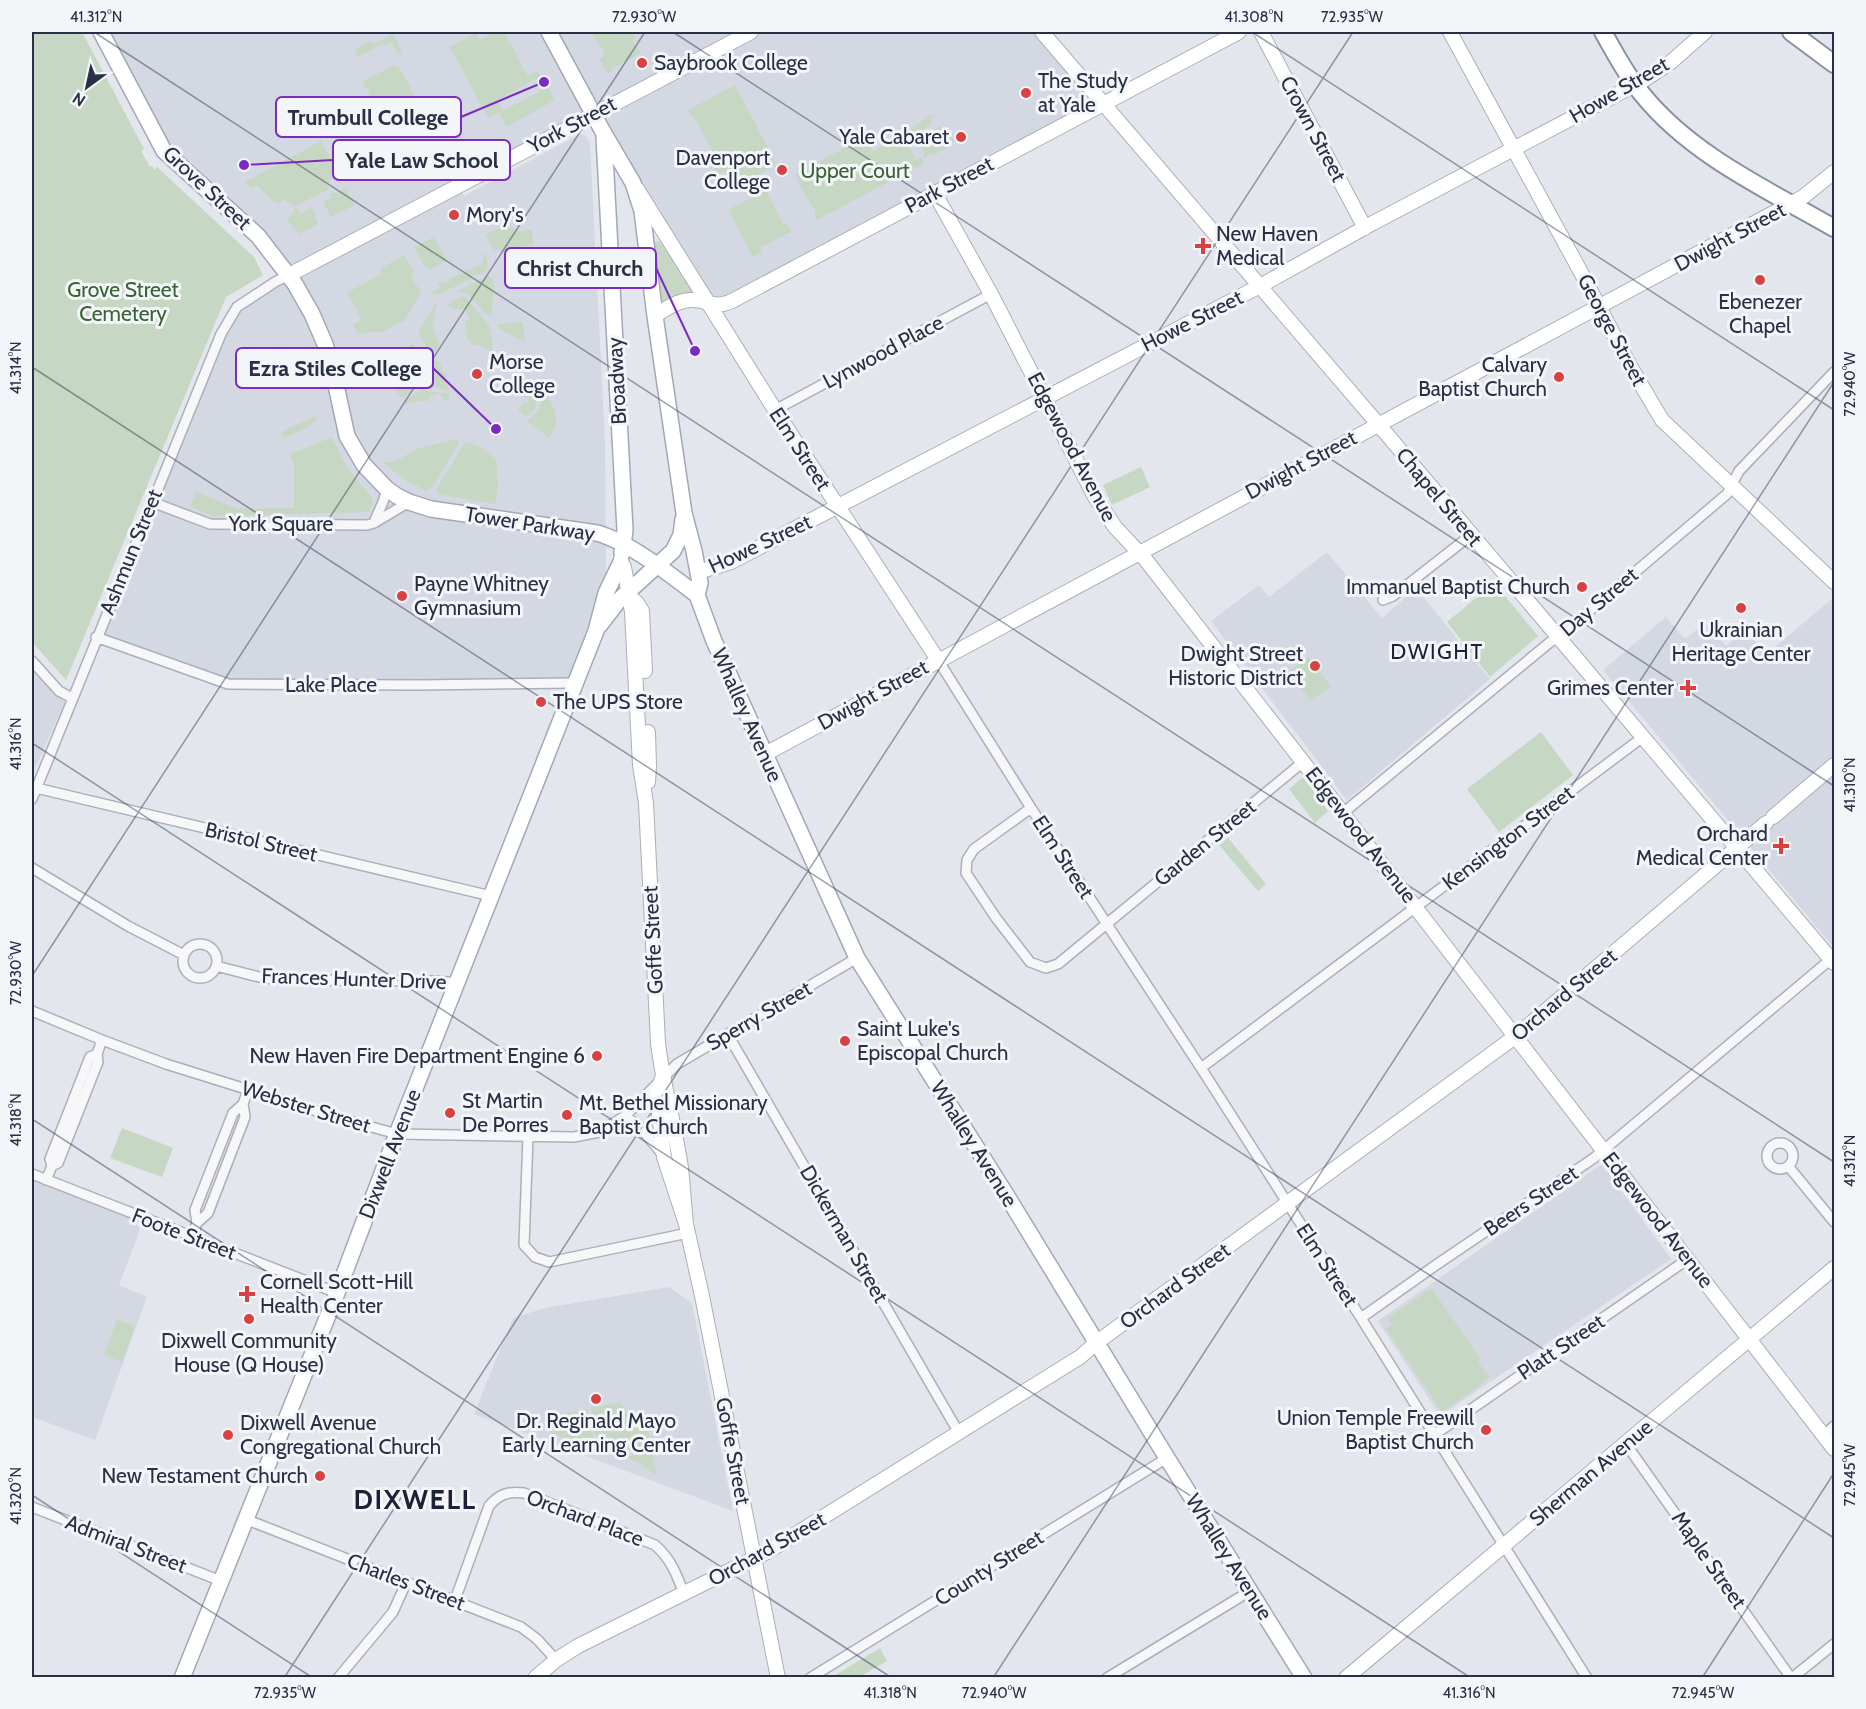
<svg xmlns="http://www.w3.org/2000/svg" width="1866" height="1709" font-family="Cabin,sans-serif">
  <rect width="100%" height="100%" fill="#e3e6ec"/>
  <path fill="#d4d8e2" d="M101,32H1042L1103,103L715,306L593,114L458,186L464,196L580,134L586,136L590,143L605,442L606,593L574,683L228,684L96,637L232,313L289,274L164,151Z
    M1327,552L1382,618L1416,588L1490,679L1347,800L1211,621L1259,585L1269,597Z
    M1834,597V948L1603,670L1666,617L1685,639L1705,623L1726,646L1744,630L1767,654Z
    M32,664L65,702L32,775Z
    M1602,1164L1671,1259L1440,1416L1378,1321Z
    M32,1174L131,1213L140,1230L119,1285L147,1297L95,1440L32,1417Z
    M669,1287L692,1303L733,1511L474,1414L513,1318L545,1308Z"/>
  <path fill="#c6d7c4" d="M32,32H82L144,149L141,151L150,167L152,166L155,170L157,167L254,257L263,275L226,297L66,680L32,642Z
    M496,32H504L509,43L510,42L522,65L521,66L523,70L524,69L528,76L537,71L540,77L497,100L503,111L548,87L555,100L506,127L499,113L488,118L450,47L474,34H476L480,40Z
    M590,32H631L635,38L632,40L641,53L612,69V71L608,73L599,59L604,57L603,55L605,53Z
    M393,34L402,52L398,54L391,42L385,45L384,43L358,57L354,50L371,41L374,44Z
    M394,65L399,67L416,98L382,118L368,93L370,92L369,89H366L362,82Z
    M735,85L776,163L770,166L771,168L733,189L724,171L717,175L707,156L713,152L693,115L691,116L688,110Z
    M931,114L932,116L929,119L932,121L931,124L906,141L916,160L921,157L924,163L817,220L814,213L816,212L802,190L795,173H797L799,175L811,168L810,166L865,137L873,151L901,136Z
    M941,126L955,141L949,145L950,147L932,156L931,154L924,158L923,154L925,153L917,142L919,141L917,138H919Z
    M321,141L339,175L330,180L331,182L327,184L329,189L294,207L284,199L280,204L276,201L274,202L256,185L252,188L245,182Z
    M345,188L347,189L355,205L331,217L323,202L331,198L329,194L335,192L337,193Z
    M766,190L783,224L786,223L792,233H788L760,248L762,252L753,257L728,210Z
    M312,207L318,224L300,234L287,220L294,211V208H297L301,214Z
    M499,228H513L517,231L532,230L533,245L499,251L498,249L494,250L486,235Z
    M434,237L447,260L431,269L425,267L414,247Z
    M659,241L693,287V290L690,293L672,297L660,304L654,242Z
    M485,254H487V270L477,276L475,274L472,276V278L462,283L461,282L451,289L450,288L443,294L434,295L432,292L440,288L438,283L440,281L442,283L482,264Z
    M404,255L414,273L411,277L421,292L405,320L383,332L357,333L353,325L360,321L361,318L347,293L382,273L380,269Z
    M489,275L494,282L492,314L488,316L467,293L456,292Z
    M464,296L490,326L489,328L493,344L492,351L477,345L474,346L465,335L467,332L465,322L470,318L464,309L458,310L449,306L446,308L453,300Z
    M431,301L437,304L432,324L439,346L431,358L419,365L407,358L398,359L388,352L399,351L403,348L407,349L408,346L413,343L417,351H423L426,346L418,332L435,305Z
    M523,322L525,342L499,329L498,324Z
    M395,360L399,363L406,362L418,369C419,386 416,387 403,398L397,393L393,383L387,384L385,375L389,374V371L394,368L392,363Z
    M432,361H437L440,363L443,372L447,376L445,382L450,390L426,387L422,382L423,370Z
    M525,383L537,389L539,394L535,409L525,416L518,410L525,402L528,403L529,399L525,397Z
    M420,390L449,394V400L445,401L440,394L430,396L428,401H419L406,404L405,401Z
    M546,393C557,413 560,418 549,438L527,421L537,412L543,395Z
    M315,416L317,418L309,427L284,438L281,432L283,431Z
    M332,437L347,468L371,496L373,504L369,512L213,516L190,507L196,492L237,509L294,508V464L290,454Z
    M451,440L460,441L433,486L427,491C410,484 398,475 384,463L396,461L416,449Z
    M465,442L481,447L496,459L498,484L495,504L437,494V488Z
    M1141,467L1150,487L1112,505L1103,485Z
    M1494,583L1538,636L1490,677L1447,622Z
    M1308,657L1331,686L1311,701L1288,672Z
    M1541,732L1573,775L1499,832L1467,789Z
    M1303,777L1328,811L1315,823L1289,789Z
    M1228,838L1266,884L1258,891L1219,845Z
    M122,1128L173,1148L162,1177L110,1158Z
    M1431,1288L1480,1358L1478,1362L1489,1377L1478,1387L1442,1412L1386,1329L1392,1324L1388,1318Z
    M117,1319L135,1326L122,1362L104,1355Z
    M619,1402L629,1415L646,1420L651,1446L615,1454C594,1454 594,1424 591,1408Z
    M587,1409L596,1447L594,1449C589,1446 583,1442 577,1440C564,1436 539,1438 550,1416Z
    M652,1451L656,1473L655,1475L639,1463L625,1457Z
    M880,1648L887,1661L859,1677H832Z"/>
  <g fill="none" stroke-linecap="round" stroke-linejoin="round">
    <defs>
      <path id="street" d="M775,410L991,294
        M152,502L210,524L367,525L374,523L409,502
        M375,520L383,502L387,489
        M1383,600L1393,596L1471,535
        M96,637L228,684L420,685L574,683
        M938,660L1031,808L1201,1068L1361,1318L1587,1678
        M32,661L59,691L72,698
        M32,787L491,896
        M32,799L221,334L237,307L275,282L289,275
        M1031,808L974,849L967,860L966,873L996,918L1030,962L1046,968L1058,964L1303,762
        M1343,813L1549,643L1567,630L1727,494L1739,471L1834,372
        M32,868L128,926L184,955
        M183 961a17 17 0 1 1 34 0a17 17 0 1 1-34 0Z
        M216,966L259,977L281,980L437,981L458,983
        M32,1011L102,1040L166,1064L339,1118L397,1134L574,1137L599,1132L625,1116L677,1064L857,958
        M728,1035L959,1433
        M1201,1068L1643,737
        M625,1116L638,1125L663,1155
        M528,1137L524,1245L535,1257L549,1262L688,1233
        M1767 1156a13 13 0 1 1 26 0a13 13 0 1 1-26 0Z
        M52,1166L50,1159L90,1057L97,1054
        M1789,1167L1834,1222
        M32,1174L337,1293
        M46,1180L52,1166L58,1163L98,1062L97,1054L102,1040
        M197,1223L195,1210L233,1113L243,1104
        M192,1236L197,1223L208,1213L245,1117L243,1104L248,1090
        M1361,1318L1436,1265L1594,1158L1831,959
        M1434,1435L1688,1259
        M1824,1435L1834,1426
        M1626,1444L1791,1678
        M32,1507L221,1581
        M245,1519L521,1627L537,1639L556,1660
        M455,1600L489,1506C499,1494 509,1491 524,1493L655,1545C671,1559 677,1575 684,1594
        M338,1678L393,1612L406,1583
        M810,1678L1167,1458
        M1107,1678L1250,1591
        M1792,1678L1834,1644"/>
      <path id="secondary" d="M1042,32L1384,431L1834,963
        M1261,32L1365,228
        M1450,32L1584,278L1630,366L1662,420L1834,582
        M637,189L775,410L938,660
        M934,192L991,294L1095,497L1115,527L1145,559L1303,762L1834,1449
        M289,275L751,32
        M655,316C666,308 680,299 694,300C711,301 714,309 732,301L1239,32
        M621,559V562L624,567L632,612L640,765L646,803L658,1043C663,1085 675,1126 681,1168C683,1186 684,1205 686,1224
        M698,572L731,562L1260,286L1373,223L1644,80L1671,62L1705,32
        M629,596L637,603L642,611L645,671
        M648,732L649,766L648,782
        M765,754L1803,197L1834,172
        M1773,817L1834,765
        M662,1078L657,1097L664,1157L686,1224L702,1296L778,1678
        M535,1678L556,1660L578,1646L767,1552L1080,1357L1096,1343L1516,1036L1766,823
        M1346,1678L1834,1268"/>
      <path id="primary" d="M101,32L164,151L258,236L295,284L312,314L325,344L332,367L347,436L364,465L387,489L397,496L409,502L431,509L597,533C629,542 671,575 697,595
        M549,32L602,130L633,183L642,211L655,316L684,513L694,551L700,583L697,595L714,641L857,958L1007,1196L1167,1458L1304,1678
        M604,137L625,530L622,553
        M600,625L619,600L673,551L681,535L683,519
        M182,1678L337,1293L397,1134L596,631L606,593L621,562"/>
      <path id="highway" d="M1603,32C1615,53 1626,75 1642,94C1691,155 1768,190 1834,228
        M1791,32L1834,64"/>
    </defs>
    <use href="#street" stroke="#abafba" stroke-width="12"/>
    <use href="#secondary" stroke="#abafba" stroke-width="16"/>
    <use href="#primary" stroke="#a1a8b9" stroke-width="18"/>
    <use href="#highway" stroke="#8990a4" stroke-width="20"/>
    <use href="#street" stroke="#f7f7fa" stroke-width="9"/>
    <use href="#secondary" stroke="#fff" stroke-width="14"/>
    <use href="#primary" stroke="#fff" stroke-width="15"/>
    <use href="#highway" stroke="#fff" stroke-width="16"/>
  </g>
  <path fill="none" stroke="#293046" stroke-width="1.5" stroke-opacity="0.45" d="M94,32L1834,1162M673,32L1834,786M1252,32L1834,410M1831,32L1834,34M32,367L1834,1538M32,743L1471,1678M32,976L645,32M32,1119L892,1678M32,1495L313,1678M284,1678L1353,32M993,1678L1834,382M1702,1678L1834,1473"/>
  <g fill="#d94042" stroke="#f3f5f9" stroke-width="2">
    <circle cx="642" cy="63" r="6"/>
    <circle cx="1026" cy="93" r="6"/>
    <circle cx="961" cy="137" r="6"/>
    <circle cx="782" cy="170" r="6"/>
    <circle cx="454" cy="215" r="6"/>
    <path d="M1200 237h6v6h6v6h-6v6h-6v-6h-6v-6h6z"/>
    <circle cx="1760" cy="280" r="6"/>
    <circle cx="477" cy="374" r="6"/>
    <circle cx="1559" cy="377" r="6"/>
    <circle cx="1582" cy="587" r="6"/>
    <circle cx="402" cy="596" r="6"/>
    <circle cx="1741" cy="608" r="6"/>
    <circle cx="1315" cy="666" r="6"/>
    <path d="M1685 679h6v6h6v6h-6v6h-6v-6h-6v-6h6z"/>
    <circle cx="541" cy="702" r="6"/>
    <path d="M1778 837h6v6h6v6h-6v6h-6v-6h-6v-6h6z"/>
    <circle cx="845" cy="1041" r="6"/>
    <circle cx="597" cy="1056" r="6"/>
    <circle cx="450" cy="1113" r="6"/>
    <circle cx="567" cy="1115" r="6"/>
    <path d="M244 1285h6v6h6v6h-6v6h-6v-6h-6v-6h6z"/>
    <circle cx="249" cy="1319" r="6"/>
    <circle cx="596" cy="1399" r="6"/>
    <circle cx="1486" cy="1430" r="6"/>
    <circle cx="228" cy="1435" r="6"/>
    <circle cx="320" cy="1476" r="6"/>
  </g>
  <g text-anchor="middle" stroke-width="6" stroke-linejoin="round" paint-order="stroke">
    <g font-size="21" fill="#293046" stroke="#f3f5f9" text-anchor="start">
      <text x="654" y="70">Saybrook College</text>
      <text x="1038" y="88">The Study<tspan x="1038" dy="24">at Yale</tspan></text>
      <text x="949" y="144" text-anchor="end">Yale Cabaret</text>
      <text x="770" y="165" text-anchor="end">Davenport<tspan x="770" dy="24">College</tspan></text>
      <text x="466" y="222">Mory's</text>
      <text x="1216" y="241">New Haven<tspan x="1216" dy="24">Medical</tspan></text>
      <text x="1760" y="309" text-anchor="middle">Ebenezer<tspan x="1760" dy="24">Chapel</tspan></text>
      <text x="489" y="369">Morse<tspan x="489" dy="24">College</tspan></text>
      <text x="1547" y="372" text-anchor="end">Calvary<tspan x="1547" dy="24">Baptist Church</tspan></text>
      <text x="414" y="591">Payne Whitney<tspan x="414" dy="24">Gymnasium</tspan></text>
      <text x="1570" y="594" text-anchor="end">Immanuel Baptist Church</text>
      <text x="1741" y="637" text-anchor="middle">Ukrainian<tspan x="1741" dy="24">Heritage Center</tspan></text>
      <text x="1303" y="661" text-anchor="end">Dwight Street<tspan x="1303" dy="24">Historic District</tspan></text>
      <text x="1674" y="695" text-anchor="end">Grimes Center</text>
      <text x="553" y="709">The UPS Store</text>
      <text x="1768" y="841" text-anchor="end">Orchard<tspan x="1768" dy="24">Medical Center</tspan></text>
      <text x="857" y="1036">Saint Luke's<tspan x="857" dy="24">Episcopal Church</tspan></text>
      <text x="585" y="1063" text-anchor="end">New Haven Fire Department Engine 6</text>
      <text x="462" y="1108">St Martin<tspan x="462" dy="24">De Porres</tspan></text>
      <text x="579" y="1110">Mt. Bethel Missionary<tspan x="579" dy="24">Baptist Church</tspan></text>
      <text x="260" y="1289">Cornell Scott-Hill<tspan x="260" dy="24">Health Center</tspan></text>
      <text x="249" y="1348" text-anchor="middle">Dixwell Community<tspan x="249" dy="24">House (Q House)</tspan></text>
      <text x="1474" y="1425" text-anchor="end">Union Temple Freewill<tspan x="1474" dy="24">Baptist Church</tspan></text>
      <text x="596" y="1428" text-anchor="middle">Dr. Reginald Mayo<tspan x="596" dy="24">Early Learning Center</tspan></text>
      <text x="240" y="1430">Dixwell Avenue<tspan x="240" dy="24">Congregational Church</tspan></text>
      <text x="308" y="1483" text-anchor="end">New Testament Church</text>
    </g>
    <g font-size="21" fill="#293046" stroke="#f3f5f9">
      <text transform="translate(1619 90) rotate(-30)" y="7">Howe Street</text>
      <text transform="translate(572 125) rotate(-28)" y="7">York Street</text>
      <text transform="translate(1313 129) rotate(62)" y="7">Crown Street</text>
      <text transform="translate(949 185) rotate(-28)" y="7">Park Street</text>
      <text transform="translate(207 188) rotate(43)" y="7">Grove Street</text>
      <text transform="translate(1730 237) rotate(-28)" y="7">Dwight Street</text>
      <text transform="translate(1192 321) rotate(-27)" y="7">Howe Street</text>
      <text transform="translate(1612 330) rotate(62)" y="7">George Street</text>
      <text transform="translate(883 352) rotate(-28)" y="7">Lynwood Place</text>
      <text transform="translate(617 381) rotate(-93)" y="7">Broadway</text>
      <text transform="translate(1072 447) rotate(62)" y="7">Edgewood Avenue</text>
      <text transform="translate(800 449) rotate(57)" y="7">Elm Street</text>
      <text transform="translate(1301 465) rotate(-28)" y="7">Dwight Street</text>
      <text transform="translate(1439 497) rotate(50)" y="7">Chapel Street</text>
      <text x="281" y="531">York Square</text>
      <text transform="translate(530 524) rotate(9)" y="7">Tower Parkway</text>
      <text transform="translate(760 544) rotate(-25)" y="7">Howe Street</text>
      <text transform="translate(131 552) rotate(-68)" y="7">Ashmun Street</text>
      <text transform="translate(1599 602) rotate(-40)" y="7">Day Street</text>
      <text x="331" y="692">Lake Place</text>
      <text transform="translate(873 695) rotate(-29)" y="7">Dwight Street</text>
      <text transform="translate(747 715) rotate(66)" y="7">Whalley Avenue</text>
      <text transform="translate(1361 835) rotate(52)" y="7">Edgewood Avenue</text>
      <text transform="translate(1508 838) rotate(-37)" y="7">Kensington Street</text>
      <text transform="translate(261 842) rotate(13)" y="7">Bristol Street</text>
      <text transform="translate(1205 843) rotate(-39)" y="7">Garden Street</text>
      <text transform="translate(1063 857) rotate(57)" y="7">Elm Street</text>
      <text transform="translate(653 940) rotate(-93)" y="7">Goffe Street</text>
      <text transform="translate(354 979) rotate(2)" y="7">Frances Hunter Drive</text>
      <text transform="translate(1564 995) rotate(-40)" y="7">Orchard Street</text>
      <text transform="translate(759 1016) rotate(-30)" y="7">Sperry Street</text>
      <text transform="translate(306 1107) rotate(17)" y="7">Webster Street</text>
      <text transform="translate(974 1144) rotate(58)" y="7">Whalley Avenue</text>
      <text transform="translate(390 1154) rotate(-69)" y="7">Dixwell Avenue</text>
      <text transform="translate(1531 1201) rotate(-34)" y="7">Beers Street</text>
      <text transform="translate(1658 1220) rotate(52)" y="7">Edgewood Avenue</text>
      <text transform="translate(184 1234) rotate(21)" y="7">Foote Street</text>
      <text transform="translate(844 1234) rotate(60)" y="7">Dickerman Street</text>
      <text transform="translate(1327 1265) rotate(57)" y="7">Elm Street</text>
      <text transform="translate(1175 1286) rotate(-36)" y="7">Orchard Street</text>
      <text transform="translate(1561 1347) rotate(-34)" y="7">Platt Street</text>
      <text transform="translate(733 1451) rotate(79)" y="7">Goffe Street</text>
      <text transform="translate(1591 1473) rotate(-40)" y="7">Sherman Avenue</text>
      <text transform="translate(585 1518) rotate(21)" y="7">Orchard Place</text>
      <text transform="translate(126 1544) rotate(21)" y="7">Admiral Street</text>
      <text transform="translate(767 1549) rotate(-29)" y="7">Orchard Street</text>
      <text transform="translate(1229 1557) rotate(58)" y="7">Whalley Avenue</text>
      <text transform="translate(1709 1560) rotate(55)" y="7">Maple Street</text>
      <text transform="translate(989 1568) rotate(-32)" y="7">County Street</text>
      <text transform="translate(406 1582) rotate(21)" y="7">Charles Street</text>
    </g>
    <g font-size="21" fill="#386335" stroke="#f3f5f9">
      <text x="855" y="178">Upper Court</text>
      <text x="123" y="297">Grove Street<tspan x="123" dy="24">Cemetery</tspan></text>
    </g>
    <g font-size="22" letter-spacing="1.5" fill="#1b2137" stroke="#f3f5f9">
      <text x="1437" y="659">DWIGHT</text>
    </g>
    <g font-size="27" font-weight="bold" letter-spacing="1.5" fill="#1b2137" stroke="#f3f5f9">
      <text x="415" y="1509">DIXWELL</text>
    </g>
  </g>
  <path fill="none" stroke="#7b2cbf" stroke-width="2" d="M544 82L461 117M244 165L333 160M695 351L656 268M496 429L433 368"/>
  <g fill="#7b2cbf" stroke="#f3f5f9" stroke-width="2">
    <circle cx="544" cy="82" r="6"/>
    <circle cx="244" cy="165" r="6"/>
    <circle cx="695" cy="351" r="6"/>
    <circle cx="496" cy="429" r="6"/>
  </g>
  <g fill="#f3f5f9" stroke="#7b2cbf" stroke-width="2">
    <rect x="276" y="97" width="185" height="40" rx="6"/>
    <rect x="333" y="140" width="177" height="40" rx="6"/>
    <rect x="505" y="248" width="151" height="40" rx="6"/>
    <rect x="236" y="348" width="197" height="40" rx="6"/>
  </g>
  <g font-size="22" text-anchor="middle" font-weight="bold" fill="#293046">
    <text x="368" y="125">Trumbull College</text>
    <text x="422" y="168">Yale Law School</text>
    <text x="580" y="276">Christ Church</text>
    <text x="335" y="376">Ezra Stiles College</text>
  </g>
  <rect width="1866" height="1709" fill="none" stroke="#f3f5f9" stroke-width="66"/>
  <g transform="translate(87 87) rotate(213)" stroke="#f3f5f9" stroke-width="4.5" paint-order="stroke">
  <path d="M0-4.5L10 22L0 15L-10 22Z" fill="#293046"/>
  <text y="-9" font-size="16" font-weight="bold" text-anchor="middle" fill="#293046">N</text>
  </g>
  <rect x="33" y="33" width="1800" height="1643" fill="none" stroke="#293046" stroke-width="2"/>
  <g font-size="15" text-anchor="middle" fill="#293046">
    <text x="96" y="22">41.312°N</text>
    <text x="644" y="22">72.930°W</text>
    <text x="1254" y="22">41.308°N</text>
    <text x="1352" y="22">72.935°W</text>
    <text transform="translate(16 368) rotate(-90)" y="5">41.314°N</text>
    <text transform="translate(1850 384) rotate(-90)" y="5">72.940°W</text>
    <text transform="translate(16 744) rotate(-90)" y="5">41.316°N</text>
    <text transform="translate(1850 785) rotate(-90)" y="5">41.310°N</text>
    <text transform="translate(16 973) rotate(-90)" y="5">72.930°W</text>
    <text transform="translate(16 1120) rotate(-90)" y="5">41.318°N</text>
    <text transform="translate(1850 1161) rotate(-90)" y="5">41.312°N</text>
    <text transform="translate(1850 1475) rotate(-90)" y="5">72.945°W</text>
    <text transform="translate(16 1496) rotate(-90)" y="5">41.320°N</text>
    <text x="285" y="1698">72.935°W</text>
    <text x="890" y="1698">41.318°N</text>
    <text x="994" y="1698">72.940°W</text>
    <text x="1469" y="1698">41.316°N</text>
    <text x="1703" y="1698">72.945°W</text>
  </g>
</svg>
